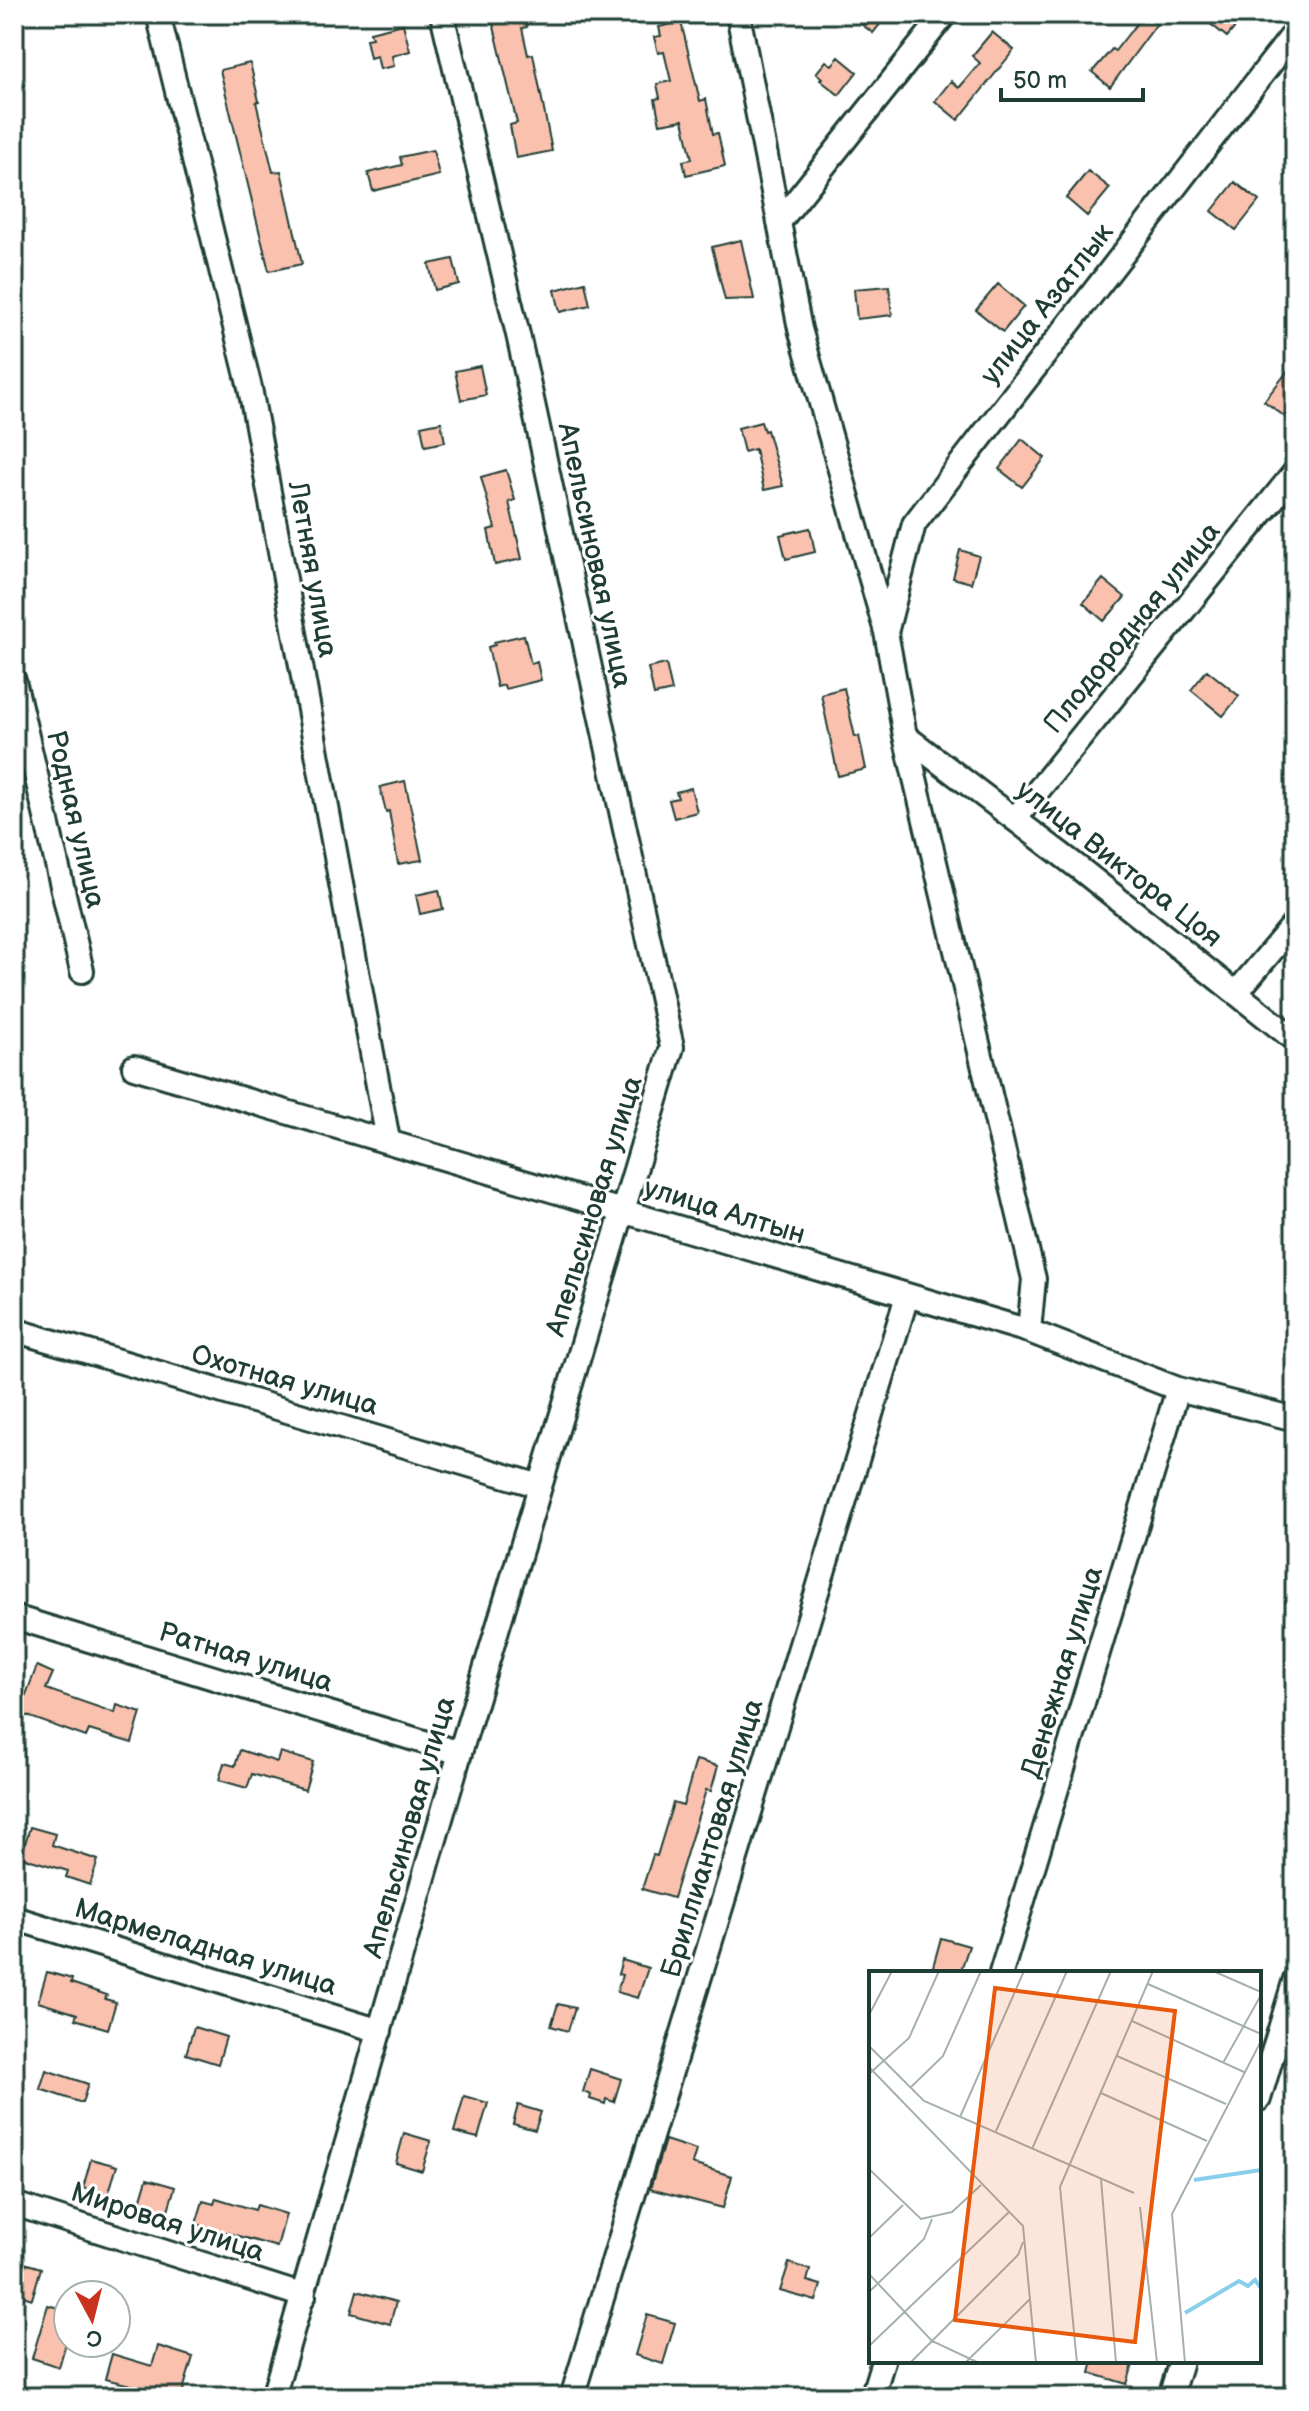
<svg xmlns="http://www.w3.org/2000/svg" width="1309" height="2411" font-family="'Balsamiq Sans',sans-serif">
  <rect width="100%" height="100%" fill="#fff"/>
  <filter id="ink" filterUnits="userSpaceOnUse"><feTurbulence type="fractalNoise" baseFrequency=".0125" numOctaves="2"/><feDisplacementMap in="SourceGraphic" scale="16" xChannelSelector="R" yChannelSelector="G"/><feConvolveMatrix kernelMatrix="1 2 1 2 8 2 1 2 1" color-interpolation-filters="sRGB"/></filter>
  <g filter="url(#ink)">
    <path fill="#fac2ae" stroke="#1f3d34" stroke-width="2" d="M491,14H524L527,27L522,28L528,55L533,54L552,151L516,158L510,125L517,123Z
      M867,14H888L873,33L860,23Z
      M1144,14H1164L1110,87L1092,72L1112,49L1115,51Z
      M1198,14H1246L1227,37Z
      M681,22L700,101L706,99L713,134L718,133L725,166L686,175L683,161L692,159L683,120L660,124L655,99L660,98L657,84L671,81L664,52L658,53L654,37L661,36L659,27Z
      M403,24L410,51L392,56L394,66L380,69L377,56L370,58L366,39L372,38L370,32Z
      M992,32L1014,50L958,120L935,101L951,81L959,88L980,63L972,56Z
      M839,57L857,72L839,95L820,80L822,78L816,73L826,61L832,65Z
      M250,63L259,101L256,102L273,172L281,171L302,264L269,271L220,70Z
      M433,150L439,175L373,191L368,173L402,165L400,157Z
      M1088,171L1110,188L1087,216L1066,198Z
      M1235,182L1259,201L1236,230L1212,211Z
      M741,240L754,299L725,300L712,247Z
      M453,259L459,284L435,290L429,264Z
      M585,282L590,305L560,312L555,290Z
      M998,284L1024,306L1003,332L976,310Z
      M889,286L892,315L857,319L854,289Z
      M1295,362V410L1288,419L1264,401Z
      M480,366L486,395L461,400L455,371Z
      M441,422L445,442L425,446L421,426Z
      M761,422L764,431L767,430L783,486L764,490L755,449L744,452L738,428Z
      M1022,439L1045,458L1022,487L999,469Z
      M506,470L515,500L509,502L522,559L495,565L488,530L495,528L481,477Z
      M810,528L815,552L786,559L780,535Z
      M960,550L979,556L971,583L953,578Z
      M1103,579L1125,597L1104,621L1083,603Z
      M524,635L531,664L537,662L541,680L505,689L504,685L497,687L488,647L495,645L494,642Z
      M666,664L672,691L654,695L648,668Z
      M1207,670L1239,696L1223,716L1191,690Z
      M844,688L855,737L859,736L866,769L838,776L821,694Z
      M405,781L422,860L398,864L389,811L386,812L380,787Z
      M691,788L697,812L674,818L669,800L678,798L676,792Z
      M439,890L443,909L420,914L416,895Z
      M37,1666L53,1673L46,1689L115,1713L117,1705L141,1713L132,1743L89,1730L86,1737L19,1713Z
      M240,1750L277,1762L280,1752L313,1762L305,1790L252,1774L247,1788L219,1780L224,1763L235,1766Z
      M696,1760L718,1766L711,1791L706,1790L673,1898L642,1889L653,1855L657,1856L673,1803L683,1806Z
      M30,1827L55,1834L52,1845L98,1860L90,1885L66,1877L68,1871L21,1857Z
      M941,1938L969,1946L960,1973H943L932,1970Z
      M622,1960L648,1968L638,1998L617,1992L622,1975L618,1974Z
      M47,1972L72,1979L71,1983L107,1995L105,1999L116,2002L108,2029L75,2019L77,2014L38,2002Z
      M558,2004L575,2008L568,2031L551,2026Z
      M194,2027L226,2037L218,2064L186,2054Z
      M590,2069L621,2079L614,2102L606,2099L605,2104L590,2099L591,2095L583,2092Z
      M46,2070L88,2084L82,2103L40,2089Z
      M464,2096L488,2103L478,2138L454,2132Z
      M518,2105L541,2112L535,2130L513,2124Z
      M404,2133L431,2141L422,2171L396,2163Z
      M665,2140L696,2150L692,2164L732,2176L723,2208L650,2189Z
      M91,2159L117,2166L108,2195L83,2188Z
      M147,2179L175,2187L165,2220L137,2212Z
      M216,2198L255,2210L257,2205L286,2214L277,2247L196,2224L203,2201L214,2204Z
      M14,2260L41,2268L32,2299L14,2293Z
      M789,2263L810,2270L807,2281L821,2285L816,2301L780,2291Z
      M357,2291L396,2302L390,2324L351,2313Z
      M48,2305L68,2311V2336L59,2367L32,2358Z
      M647,2315L675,2323L663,2364L635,2355Z
      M158,2346L193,2357L181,2397L105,2379L112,2354L152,2366Z
      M1093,2361H1134L1127,2384L1090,2373Z"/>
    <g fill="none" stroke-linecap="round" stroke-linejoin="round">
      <defs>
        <path id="minor" d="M158,14L250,388L388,1140
          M738,14L800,329L886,632L905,736L1034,1279L1029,1331
          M780,221L945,14
          M887,629L914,524L1295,32
          M14,681L82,971
          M905,736L1079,868L1295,1040
          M1015,819L1295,472
          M1237,992L1295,923
          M134,1067L1029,1331L1178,1389L1295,1419
          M14,1330L540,1486
          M14,1617L460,1753
          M14,1918L380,2031
          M1001,1973L1178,1389
          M1259,2099L1295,1979
          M14,2204L304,2296
          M273,2397L460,1753L672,1047L519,339L442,14
          M572,2397L907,1296
          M872,2397L883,2361
          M1170,2397L1181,2361"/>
      </defs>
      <use href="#minor" stroke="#1f3d34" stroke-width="28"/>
      <use href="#minor" stroke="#fff" stroke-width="22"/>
    </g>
  </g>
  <g text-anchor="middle" stroke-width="6" stroke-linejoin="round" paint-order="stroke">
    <g font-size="28" fill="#1f3d34" stroke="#fff">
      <text transform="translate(1046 303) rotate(-52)" y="10">улица Азатлык</text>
      <text transform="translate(596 555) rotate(78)" y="10">Апельсиновая улица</text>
      <text transform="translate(314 569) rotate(80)" y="10">Летняя улица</text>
      <text transform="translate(1131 627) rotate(-51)" y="10">Плодородная улица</text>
      <text transform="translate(77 819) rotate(77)" y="10">Родная улица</text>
      <text transform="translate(1120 863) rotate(38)" y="10">улица Виктора Цоя</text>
      <text transform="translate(593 1206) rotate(-73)" y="10">Апельсиновая улица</text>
      <text transform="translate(725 1210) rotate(17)" y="10">улица Алтын</text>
      <text transform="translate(285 1379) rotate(16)" y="10">Охотная улица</text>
      <text transform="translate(246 1656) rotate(17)" y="10">Ратная улица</text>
      <text transform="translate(1061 1672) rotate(-73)" y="10">Денежная улица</text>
      <text transform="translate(408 1827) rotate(-74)" y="10">Апельсиновая улица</text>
      <text transform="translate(711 1838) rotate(-73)" y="10">Бриллиантовая улица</text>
      <text transform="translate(206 1946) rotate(17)" y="10">Мармеладная улица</text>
      <text transform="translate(168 2221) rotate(18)" y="10">Мировая улица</text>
    </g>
  </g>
  <g transform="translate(869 1971)">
    <rect width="392" height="392" fill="#fff"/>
    <path fill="none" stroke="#89cfeb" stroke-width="4" d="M325,209L392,199M316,342L370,310L379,315L386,309L392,317"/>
    <path fill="none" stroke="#a5b1ae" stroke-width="2" d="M344,0L392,21M279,13L392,63M0,44L23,0M263,50L375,101M0,75L55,130L265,222M248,85L357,133M354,92L392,24M0,96L154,255L167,392M0,103L40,67L70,0M42,116L74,85L112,0M232,122L338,170M91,146L155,0M127,160L198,0M163,178L242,0M0,198L52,248L83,241L112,214M232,208L247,392M271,236L288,392M0,267L34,234M0,303L63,370L110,392M0,321L55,268L63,248M0,375L140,241M41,392L149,284L154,271M96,392L161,328M208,392L191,216L284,0M316,392L303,243L392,70"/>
    <path fill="#e8590c" fill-opacity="0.15" stroke="#e8590c" stroke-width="4" d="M126,17L306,40L266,371L86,349Z"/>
    <rect width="392" height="392" fill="none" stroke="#1f3d34" stroke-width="4"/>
  </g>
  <rect width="1309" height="2411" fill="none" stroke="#fff" stroke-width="48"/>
  <rect x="24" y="24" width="1261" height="2363" fill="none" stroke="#1f3d34" stroke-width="3" filter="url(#ink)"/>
  <g transform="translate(92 2319) rotate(173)"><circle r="38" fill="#ffffff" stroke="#a5b1ae" stroke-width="2"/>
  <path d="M0-6L14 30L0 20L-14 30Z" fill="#c8321e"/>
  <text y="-12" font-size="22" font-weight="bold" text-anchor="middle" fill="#1f3d34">С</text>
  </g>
  <path d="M1001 88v12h142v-12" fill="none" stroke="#1f3d34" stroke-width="4"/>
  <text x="1013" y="88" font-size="24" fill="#1f3d34" stroke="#ffffff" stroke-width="6" paint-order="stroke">50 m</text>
</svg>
